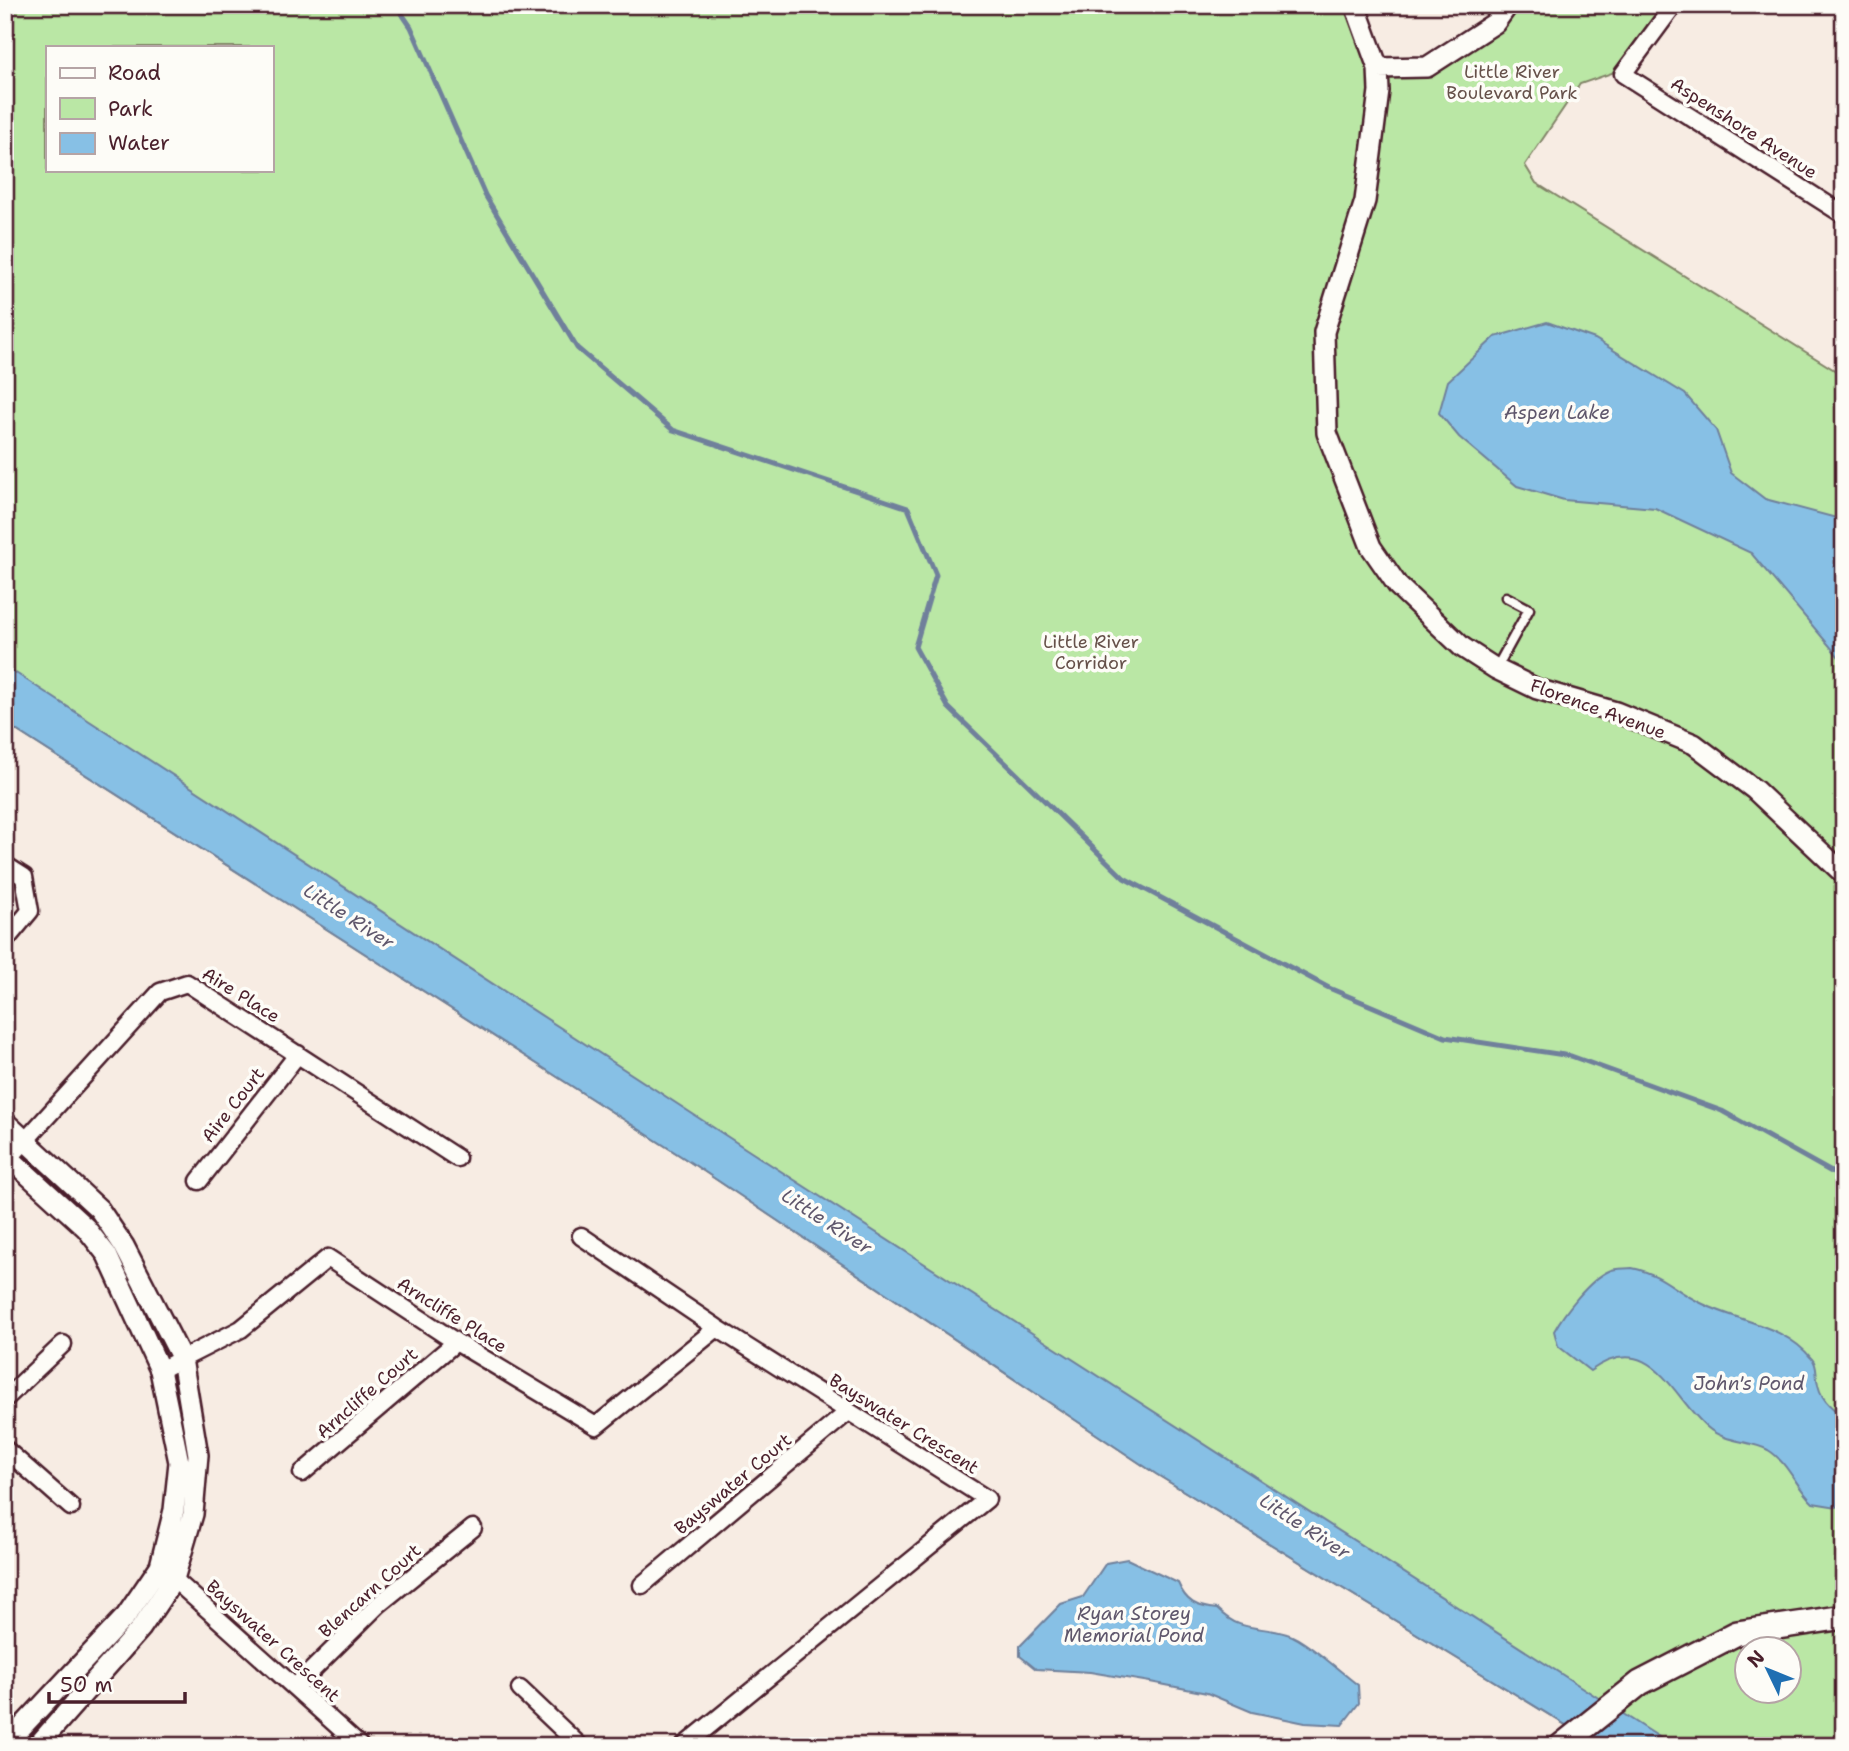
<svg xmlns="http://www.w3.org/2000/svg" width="1849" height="1751" font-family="'Shantell Sans',sans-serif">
  <rect width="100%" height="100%" fill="#f7ece3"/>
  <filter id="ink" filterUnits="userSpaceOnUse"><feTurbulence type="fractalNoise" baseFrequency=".0143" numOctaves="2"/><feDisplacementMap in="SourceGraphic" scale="14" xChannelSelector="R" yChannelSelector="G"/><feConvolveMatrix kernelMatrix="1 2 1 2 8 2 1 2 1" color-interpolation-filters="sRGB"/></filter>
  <g filter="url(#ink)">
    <path fill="#bae7a5" stroke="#828368" stroke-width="2" fill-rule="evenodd" d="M5,5H1355L1378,68L1428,67L1508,5H1662L1612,73L1580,84L1525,165L1536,183L1844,376V1746H1600L1156,1474L687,1160L5,723ZM47,47H271V170H47ZM1748,1650H1790V1692H1748Z"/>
    <path fill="#87c0e5" stroke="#6f809b" stroke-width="2" d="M1547,322L1595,339L1685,394L1716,430L1731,473L1765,499L1844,520V663L1751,553L1655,508L1564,500L1517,486L1459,437L1439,413L1448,381L1495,337Z
      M5,666L751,1152L1673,1746H1600L1156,1474L687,1160L5,723Z
      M1632,1268C1665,1275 1674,1291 1703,1304C1740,1322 1785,1325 1812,1359C1817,1364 1816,1372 1817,1379C1819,1398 1830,1407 1844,1417V1501L1837,1507L1813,1503C1797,1488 1787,1461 1768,1450C1749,1440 1725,1443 1707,1427C1671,1396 1651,1328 1590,1371L1558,1346L1554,1331C1564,1313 1589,1280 1609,1271C1615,1268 1625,1269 1632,1268Z
      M1127,1559L1178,1583C1186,1602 1196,1607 1217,1609C1241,1633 1258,1625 1287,1634C1303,1638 1342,1673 1358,1685L1359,1703L1342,1725L1305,1723L1252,1712L1207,1693L1150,1682L1090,1672L1036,1669L1020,1656V1646L1061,1604L1083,1597L1106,1563Z"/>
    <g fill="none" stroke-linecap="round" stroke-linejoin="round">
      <path stroke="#6f809b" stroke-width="5" d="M396,5L411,27L485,195L577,348L673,430L908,508L936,575L915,647L948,707L1124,878L1329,988L1445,1037L1571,1056L1722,1111L1844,1179"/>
      <defs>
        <path id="service" d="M1496,669L1529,609L1506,597"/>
        <path id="minor" d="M1674,5L1623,74L1844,215
          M5,865L24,877L30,911L5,941
          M5,1163L160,992L187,983L457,1158
          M199,1181L298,1054
          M581,1236L717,1328L987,1499L684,1746
          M160,1370L241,1329L328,1258L456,1342L596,1426L717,1328
          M5,1399L63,1344
          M5,1449L71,1507
          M302,1473L456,1342
          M167,1573L360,1746
          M642,1585L848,1412
          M296,1686L379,1604L473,1528
          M520,1689L580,1746"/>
        <path id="tertiary" d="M1355,5L1378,68L1379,91L1365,201L1324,332L1327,433L1371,547L1398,586L1462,647L1496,669L1537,689L1616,712L1694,744L1755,790L1844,874
          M1378,68L1427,67L1495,23L1508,5
          M5,1122L99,1209L124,1246L182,1359L198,1455L193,1514L174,1579L141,1628L37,1746
          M5,1154L86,1228L107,1255L160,1370L179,1462L174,1510L160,1566L126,1616L5,1745"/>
        <path id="secondary" d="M1561,1746L1640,1683L1737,1633L1844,1617"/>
      </defs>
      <use href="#service" stroke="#4a1f2b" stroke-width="13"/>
      <use href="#minor" stroke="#4a1f2b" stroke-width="21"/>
      <use href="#tertiary" stroke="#4a1f2b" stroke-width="24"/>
      <use href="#secondary" stroke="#4a1f2b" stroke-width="28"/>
      <use href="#service" stroke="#fdfcf7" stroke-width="8"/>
      <use href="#minor" stroke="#fdfcf7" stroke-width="16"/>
      <use href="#tertiary" stroke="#fdfcf7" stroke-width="19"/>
      <use href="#secondary" stroke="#fdfcf7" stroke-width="23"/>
    </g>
  </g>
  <g text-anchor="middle" stroke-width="7" stroke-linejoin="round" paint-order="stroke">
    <g font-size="18" fill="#66514a" stroke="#fdfcf7">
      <text x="1512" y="78">Little River<tspan x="1512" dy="21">Boulevard Park</tspan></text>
      <text x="1091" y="648">Little River<tspan x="1091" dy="21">Corridor</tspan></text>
    </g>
    <g font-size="18" fill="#4a1f2b" stroke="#fdfcf7">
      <text transform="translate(1744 128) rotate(33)" y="6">Aspenshore Avenue</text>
      <text transform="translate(1598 709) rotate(20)" y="6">Florence Avenue</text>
      <text transform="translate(241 995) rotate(32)" y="6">Aire Place</text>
      <text transform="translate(233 1105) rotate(-52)" y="6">Aire Court</text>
      <text transform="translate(452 1315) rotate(32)" y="6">Arncliffe Place</text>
      <text transform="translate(367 1393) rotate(-41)" y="6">Arncliffe Court</text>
      <text transform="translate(904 1424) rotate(32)" y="6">Bayswater Crescent</text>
      <text transform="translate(733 1484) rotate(-40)" y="6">Bayswater Court</text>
      <text transform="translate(370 1591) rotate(-42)" y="6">Blencarn Court</text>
      <text transform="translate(273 1641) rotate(42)" y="6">Bayswater Crescent</text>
    </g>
    <g font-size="19" font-style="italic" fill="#5f576c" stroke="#fdfcf7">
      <text x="1557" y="419">Aspen Lake</text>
      <text transform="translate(349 916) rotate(33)" y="7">Little River</text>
      <text transform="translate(827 1221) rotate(33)" y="7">Little River</text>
      <text x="1749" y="1390">John's Pond</text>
      <text transform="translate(1305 1526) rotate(33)" y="7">Little River</text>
      <text x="1134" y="1620">Ryan Storey<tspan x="1134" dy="22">Memorial Pond</tspan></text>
    </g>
  </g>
  <rect width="1849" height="1751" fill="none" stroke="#fdfcf7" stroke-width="28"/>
  <rect x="14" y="14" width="1821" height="1723" fill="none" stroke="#4a1f2b" stroke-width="2.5" filter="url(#ink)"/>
  <rect x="46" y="46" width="228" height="126" fill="#fdfcf7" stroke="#b5a4a5" stroke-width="2"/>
  <rect x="60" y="68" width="35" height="10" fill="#fdfcf7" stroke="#b5a4a5" stroke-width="2"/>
  <text x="108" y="80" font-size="21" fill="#4a1f2b">Road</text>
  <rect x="60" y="98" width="35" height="21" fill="#bae7a5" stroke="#b5a4a5" stroke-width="2"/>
  <text x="108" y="116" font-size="21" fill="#4a1f2b">Park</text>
  <rect x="60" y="133" width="35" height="21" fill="#87c0e5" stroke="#b5a4a5" stroke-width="2"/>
  <text x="108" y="150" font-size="21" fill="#4a1f2b">Water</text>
  <g transform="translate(1768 1670) rotate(313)"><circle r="33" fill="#fdfcf7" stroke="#b5a4a5" stroke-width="2"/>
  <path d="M0-5L12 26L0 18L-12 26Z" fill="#1f6fb2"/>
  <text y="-10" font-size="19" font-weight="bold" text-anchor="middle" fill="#4a1f2b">N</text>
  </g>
  <path d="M49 1692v10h136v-10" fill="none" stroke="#4a1f2b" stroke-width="3.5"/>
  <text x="60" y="1692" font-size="21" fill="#4a1f2b" stroke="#fdfcf7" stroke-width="5" paint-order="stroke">50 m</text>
</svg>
